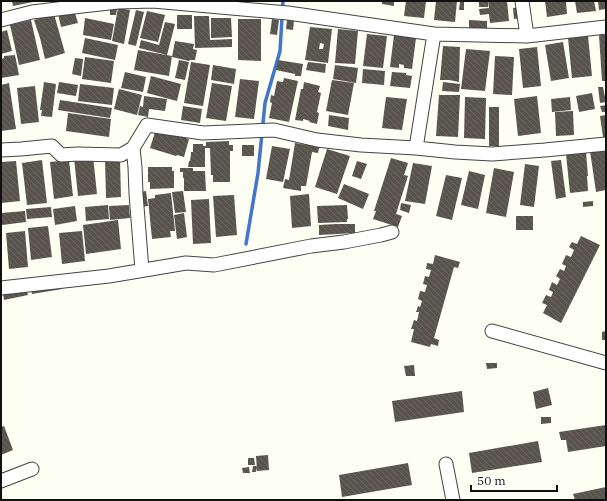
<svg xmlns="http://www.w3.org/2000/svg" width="607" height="501" font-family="'IBM Plex Serif',serif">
  <defs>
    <pattern id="building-back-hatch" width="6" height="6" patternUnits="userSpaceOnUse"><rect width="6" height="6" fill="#58534c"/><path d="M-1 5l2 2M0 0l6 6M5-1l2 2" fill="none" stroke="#6b6761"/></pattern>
  </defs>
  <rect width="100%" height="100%" fill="#fefff3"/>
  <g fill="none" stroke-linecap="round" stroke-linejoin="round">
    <path stroke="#4176ca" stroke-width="3.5" d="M246,244L258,173L265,103L280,51L283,1"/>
  </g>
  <path fill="url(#building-back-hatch)" fill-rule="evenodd" d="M12,1H33V2L13,6Z
    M382,1H394V6L382,4Z
    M406,1H426L424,18L404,16Z
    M436,1H457L455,22L434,20Z
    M460,1H464V10H459Z
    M479,1H488V7H479Z
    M488,1H507L509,21L490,23L489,14L480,15L479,9L489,8Z
    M545,1H566L567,14L547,17Z
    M575,1H594L596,11L577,13Z
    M598,1H606V9L599,10Z
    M521,7L522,18L514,19L513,8Z
    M110,8L117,9L116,15H110Z
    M118,8L130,10L124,44L112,41Z
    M74,10L78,23L61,27L58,14Z
    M136,10L144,12L136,46L128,44Z
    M147,11L165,15L158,42L140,38Z
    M54,14L65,53L45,59L40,38L34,20Z
    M177,15H192V29H177Z
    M194,16H209L210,40L232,39V47L195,48Z
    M85,18L114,24L111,40L83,35Z
    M211,18H231L232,37L211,38Z
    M238,19H261V61L238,60Z
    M272,19L279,20L277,35L270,34Z
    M31,20L40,60L19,65L10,25Z
    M287,20L294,21L293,30L286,29Z
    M469,20L487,21V30H469Z
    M165,22L175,24L167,55L139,48L141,40L159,45Z
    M310,27L332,29L328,63L305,60ZM320,43L324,44L323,49H319Z
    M338,29L358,31L355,64L335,63Z
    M7,30L12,51L1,54V32Z
    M367,34L387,36L383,68L363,66Z
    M394,35L416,38L412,69L404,68V65L399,64V68L390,67Z
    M599,35H606V81H602Z
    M588,36L592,76L572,78L568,38Z
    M85,38L118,45L115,60L82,53Z
    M175,41L194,44L193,49L197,50L195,60H190L189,61L172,57Z
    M563,42L569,78L551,81L545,45Z
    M443,46L460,47L459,82L449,80H440Z
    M537,47L541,86L523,88L519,49Z
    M466,49L490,51L485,91L461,89Z
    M138,50L172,56L169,76L134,70Z
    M15,55L19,75L1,78V59L4,58V56Z
    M495,56L514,57L512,95L493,94Z
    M85,57L114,61L111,83L82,79Z
    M75,58L83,59L81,76L72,74Z
    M179,60L189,62L185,80L175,78Z
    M278,60L303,64L301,76H295V74L276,70Z
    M191,62L210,65L203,106L184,103Z
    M308,62L326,64L325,73L306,70Z
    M213,65L236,69L234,84L211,80Z
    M335,65L358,68L356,83L333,79Z
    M363,69L385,71L384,85L362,83Z
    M125,72L146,77L143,92L121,88Z
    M392,72L406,73V75L412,76L410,88L390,86Z
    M151,76L181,84L177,101L147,93Z
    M284,78L298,81L289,122L269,118L272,103L270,102L271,95L274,96L277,81L283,82Z
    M240,79L259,81L254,119L235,117Z
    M332,80L354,83L348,115L326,111Z
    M44,82L56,84L52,117L41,116L42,110H40Z
    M59,82L78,85L76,96L57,93Z
    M304,82L320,86L318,92L321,93L317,112L319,113L317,124L309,122L310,121L303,119V121L295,120L301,89H303Z
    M443,82L460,84L459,92L442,91Z
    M9,83L16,129L1,131V85Z
    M212,83L232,86L226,121L206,118Z
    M80,84L114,88L112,105L78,101Z
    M35,86L39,122L21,124L17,88Z
    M598,87H603L606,102L600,103Z
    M119,89L142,95L137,115L114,109Z
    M592,93L595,109L579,112L576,96Z
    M439,95H460L458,137L436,136Z
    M144,96L167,99L165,111L149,109L148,117L138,115L140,106L143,107Z
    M537,96L541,133L518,136L514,99Z
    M386,97L407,99L402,130L382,128Z
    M465,97L486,98L485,139L464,138Z
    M570,97L571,110L552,112L551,99Z
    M60,100L112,108L110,118L58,110Z
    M606,105V112H602L600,106Z
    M183,106L202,109L200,123L181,120Z
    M489,107H499V146H489Z
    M573,111L574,135L556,136L555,112Z
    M68,113L111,119L109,137L66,131Z
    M329,115L349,118L348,130L328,126Z
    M606,115V137H603L600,116Z
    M156,129L189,139L184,157L177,155L176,156L150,148Z
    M229,141V145H233V151H230V182H213V175H211L210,148H205V167H188L189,161H190L191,154V152H193V144H203V146H206V142Z
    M307,141L320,143L318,153L312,152L306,186H301V191L283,188L285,179L289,180L295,143L307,145Z
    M242,145H254V156H242Z
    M272,146L290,149L283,182L266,179Z
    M327,149L350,156L337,194L315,187Z
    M606,149V190L596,192L590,151Z
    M586,152L588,176H587L588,191L570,193L566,154Z
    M93,156L97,194L78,196L74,158Z
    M391,158L408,163L404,175L408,176L396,214L402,216L398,227L373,219L376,211H374Z
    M120,159L121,197L106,198L105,160Z
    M42,160L47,203L27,205L22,163Z
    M69,160L73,196L54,199L50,162Z
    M561,160L566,197L556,199L551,161Z
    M16,161L20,201L1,203V162Z
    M357,161L367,164L361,179L352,176Z
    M413,163L432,166L425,204L405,201Z
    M525,164L539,166L534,207L520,205Z
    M148,167H172V171H174V188L150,189V182H148Z
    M180,168H193V171H205L206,191H184V178H183V172H180Z
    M494,168L514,172L506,217L486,213Z
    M469,171L485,175L478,209L461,205Z
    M446,175L462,178L452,220L436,216Z
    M344,184L369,194L363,209L338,198Z
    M146,191L148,206L142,207L140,192Z
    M183,191L186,212L175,213L172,192Z
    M171,193L175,231H170L171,237L152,239L148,199L155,198V195Z
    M309,194L311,226L292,228L290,196Z
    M234,195L237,235L216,237L213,196Z
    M209,199L211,243L193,244L191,200Z
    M593,201V206L583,207V202Z
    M401,203L411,205L409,213L400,210Z
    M108,205L109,219L86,221L85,207Z
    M129,205L130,218L110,220L109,206Z
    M347,205L348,219H347V222L318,223L317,206Z
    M75,206L77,221L55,225L53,209Z
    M51,207L52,217L27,219L26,209Z
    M25,211L26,222L2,225L1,213Z
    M184,213L187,237L177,239L174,215Z
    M516,216H533V230H516Z
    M118,220L121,249L86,254L83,225Z
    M336,224H355V233L319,235V225Z
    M48,226L52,257L31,260L28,228Z
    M25,231L28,267L9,269L6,233Z
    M82,231L85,261L62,264L59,233Z
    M581,236L600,245L561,323L543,313L547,305L542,303L546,295L551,297L553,292L549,290L552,282L557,285L560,279L556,276L560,269L564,271L566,266L562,264L566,255L571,257L574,250L569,247L572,242L577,244Z
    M435,255L460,262L458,268L454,267L434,338L439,340L438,346L431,344L430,347L411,342L414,329H411L414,320L417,321L419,312H416L418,306L420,307L422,301L418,299L420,291L425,292L427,285L423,284L425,276L429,277L431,270L426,269L427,263L433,264Z
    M60,283L62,289L32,294L31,288Z
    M26,289L28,295L4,300L3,293Z
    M606,331V340H602V332Z
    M486,363H497V368L487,369Z
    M414,365L415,376H406L404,366Z
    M548,388L552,405L536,409L533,392Z
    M462,391L464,412L395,422L392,401Z
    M541,417H551V423L541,424Z
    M606,425V446L568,452L566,440H561L559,432Z
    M4,426L13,450L1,455V427Z
    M538,441L542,462L472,473L469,453Z
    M268,455L269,470L257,471L256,456Z
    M248,458H254L255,465H248Z
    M408,463L412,485L342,497L339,475Z
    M253,466H257L256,472H252Z
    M249,467L250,473H243L242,468Z
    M606,487V500H575L573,494Z"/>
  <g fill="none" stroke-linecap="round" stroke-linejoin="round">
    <defs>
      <path id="street" d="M522,1L527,36
        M1,20L32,12L82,6L118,2L153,1L288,13L434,34L527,36L606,27
        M133,148L135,167L136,194L142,270
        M416,148L434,34
        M1,150L21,149L52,146L61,155L77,154L121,155L133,148L147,125L203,133L274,130L317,140L361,145L416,148L455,152L492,154L545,150L606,144
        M1,288L109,276L186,263L214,265L311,246L344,242L381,235L392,232
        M492,331L606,363
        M446,464L453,500
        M1,481L32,469"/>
    </defs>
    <use href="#street" stroke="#434343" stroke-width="15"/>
    <use href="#street" stroke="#fff" stroke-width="13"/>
  </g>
  <rect width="607" height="501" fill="none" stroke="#101010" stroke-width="4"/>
  <path d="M471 485v6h86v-6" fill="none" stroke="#101010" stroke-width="2"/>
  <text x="477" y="485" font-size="12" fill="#101010" stroke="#ffffff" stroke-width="3" paint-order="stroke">50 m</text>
</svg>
